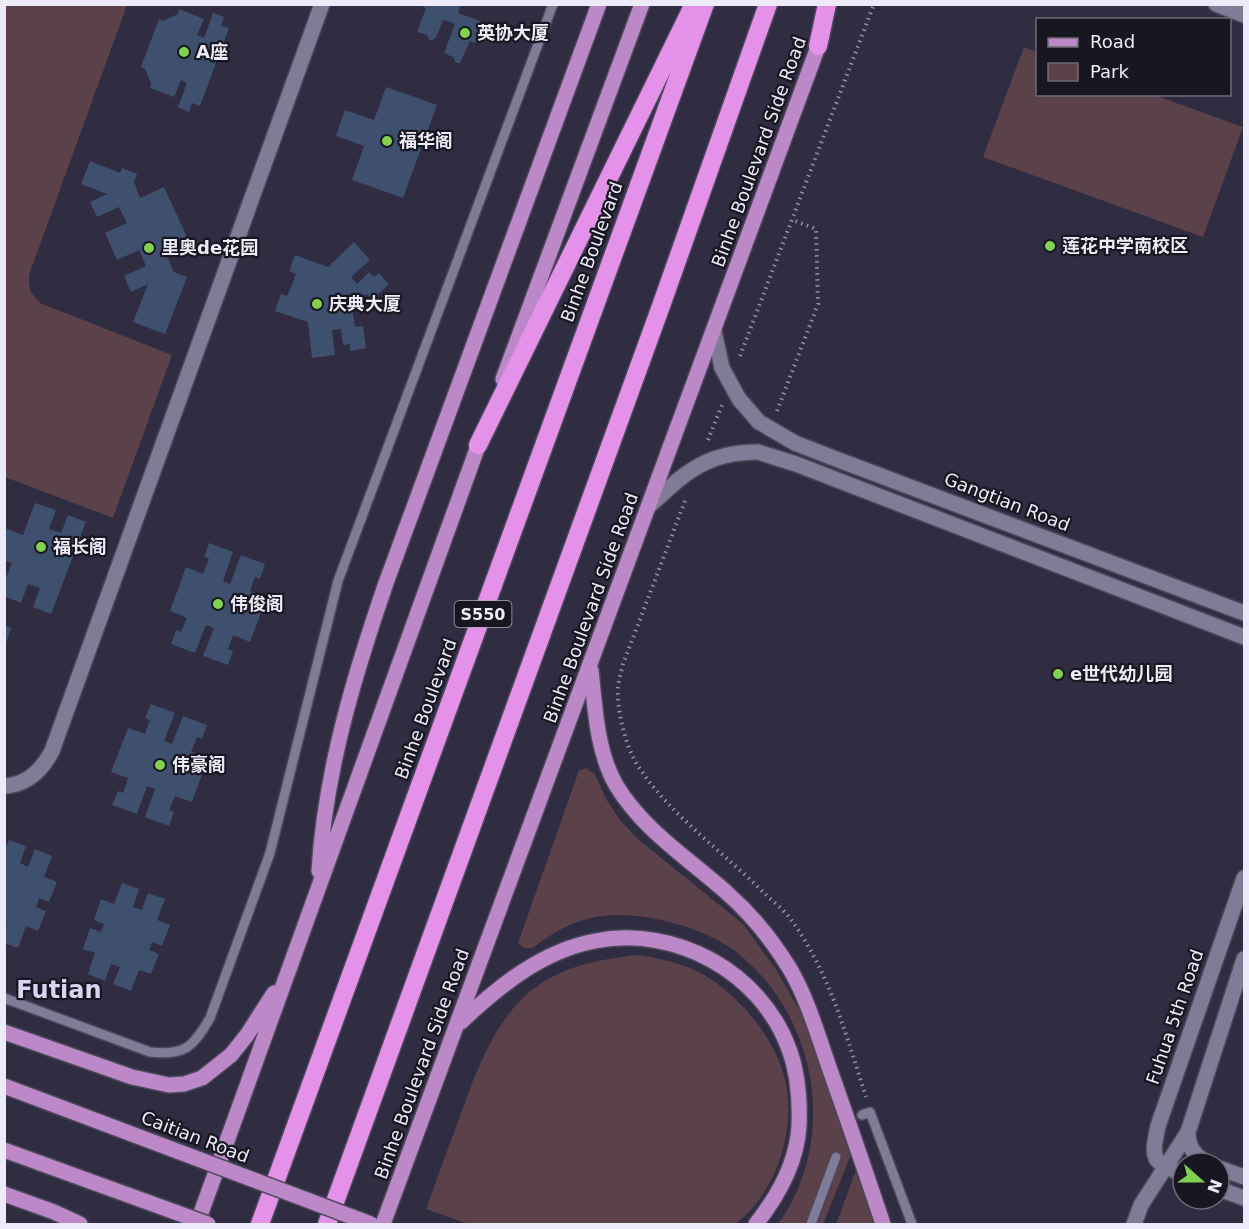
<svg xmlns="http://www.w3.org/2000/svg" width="1249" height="1229" font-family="'DejaVu Sans','Noto Sans SC',sans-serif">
  <rect width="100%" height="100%" fill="#302c42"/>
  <path fill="#5b414a" d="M4,5H127L29,275C28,288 31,294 40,303L172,355L113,518L5,477Z
    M1024,47L1037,52L1038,94L1154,95L1243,127L1203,237L983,157Z
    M586,768L595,774L606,799L620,820L639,840L743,924L775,968L801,1013L853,1150L823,1224H778C839,1140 818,1015 735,951C712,934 680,923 651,918C603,910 571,918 533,948H524L518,943L577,776L579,771Z
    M639,955C664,959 691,965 712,980C747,1004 781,1047 787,1090C794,1139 774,1193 736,1224H468L426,1209C436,1181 446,1154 456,1127C476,1073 496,1007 550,978C577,963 609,958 639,955Z
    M858,1165L880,1224H836Z"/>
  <path fill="#3f506e" d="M418,4H461L458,13L483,22L475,43L470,41L460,63H456L453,57L444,53L455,24L443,20L436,38L430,41L427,35L417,32L426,8Z
    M179,9L204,19L197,35L204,38L213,13L224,17L221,26L229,28L200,106L192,103L189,112L178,107L187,83L181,80L174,97L150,88L151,83L145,69L141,67L159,19L163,21L178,14Z
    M386,87L437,105L403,198L352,180L364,146L336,136L345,110L374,120Z
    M90,161L120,173L122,168L137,174L134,182L140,198L164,187L191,246L167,256L174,272L187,277L165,334L133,322L148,284L131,292L124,276L146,266L139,250L117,260L105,233L127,223L119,207L97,217L90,202L107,194L81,184Z
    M354,242L370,260L351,277L357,284L369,272L374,277L379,273L389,284L372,300L367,294L352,307L355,327L363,326L366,348L350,351V344L343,345L341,329L332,330L335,355L312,358L308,322L275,311L281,294L287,296L292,285L296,274L289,271L295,255L328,267Z
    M35,503L56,510L49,529L61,533L68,515L86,522L51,614L33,607L40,588L28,584L21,603L4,596V583L12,563L4,560V528L23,535Z
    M209,543L233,552L223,581L230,584L241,555L265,564L260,579L255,577L250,591L267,597L250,642L233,635L228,649L233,651L228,665L203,656L214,628L206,625L195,653L171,644L176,630L181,632L187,618L170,611L186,567L203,574L209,559L204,557Z
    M4,625L11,628L5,646H4Z
    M151,704L175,713L164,741L172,744L183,716L207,725L202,739L197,737L191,752L208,758L192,802L175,796L169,810L174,812L169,826L145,817L155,789L147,786L137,814L112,805L118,791L123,793L128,778L111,772L128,728L145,734L150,720L145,718Z
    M9,840L26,846L20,863L28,867L35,849L52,856L44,877L57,882L49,902L39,898L36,907L46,911L38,931L26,926L18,948L4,943V930L7,924L4,923V851Z
    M122,883L139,889L133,907L142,910L148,893L165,899L157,920L170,925L162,946L152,942L149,950L159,954L151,974L139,970L131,991L113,984L120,967L111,964L105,981L88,974L95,953L83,949L90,928L101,932L104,924L94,920L101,899L114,904Z"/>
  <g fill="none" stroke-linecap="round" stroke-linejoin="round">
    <defs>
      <path id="lane" d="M4,998L150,1052C185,1056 193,1047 210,1018L270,853L338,581L553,4
        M862,1115L870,1112L912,1224
        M811,1224L836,1157"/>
      <path id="street" d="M1216,4L1244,15
        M4,786C27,785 42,770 52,751L322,4"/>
      <path id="secondary" d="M714,331L722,368
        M759,422L795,443L836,459L1244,613
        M758,452L796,464L1244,637
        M649,506L677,481
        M1188,1132C1188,1147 1194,1155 1207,1163
        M1219,1168L1244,1177
        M1183,1174C1151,1162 1151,1159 1158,1126L1244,878
        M1219,1189L1244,1198
        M1134,1224L1141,1205L1188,1132L1244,959"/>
      <path id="primary" d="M503,379L642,4
        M591,670C595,708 597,752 616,785C643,830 688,858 726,892C751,914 773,941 790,969C808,1000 818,1036 830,1070C848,1121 866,1173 883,1224
        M319,871C325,772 354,676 386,583
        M461,1022C499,986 542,951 595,941C675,925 761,972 789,1049C798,1073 800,1100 799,1126C797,1162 778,1196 756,1224
        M4,1032L132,1077L169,1085L184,1084L202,1078L231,1055L247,1035L274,993
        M4,1194L54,1212L80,1224
        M197,1224L482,435
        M383,1224L822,36"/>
      <path id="highway" d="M818,46L827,4
        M478,445L693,6
        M260,1224L705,4
        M327,1224L661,306L768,4"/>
    </defs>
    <use href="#lane" stroke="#4b485a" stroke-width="12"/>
    <use href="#street" stroke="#4b485a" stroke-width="18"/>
    <use href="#secondary" stroke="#4b485a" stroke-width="18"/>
    <use href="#primary" stroke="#4b485a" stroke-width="18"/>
    <use href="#highway" stroke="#4b485a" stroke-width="21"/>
    <path stroke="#9592a5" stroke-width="4" stroke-dasharray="1.5 4.5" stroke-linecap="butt" d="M740,356L874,4
      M777,411L818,304L816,229L793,220
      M708,440L722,405
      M685,501L623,664C621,672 619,679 618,687C616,708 626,748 638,766C670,815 722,851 763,892C771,900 782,908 789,917C829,970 846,1035 866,1097"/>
    <use href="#lane" stroke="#807b96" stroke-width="9"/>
    <use href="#street" stroke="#807b96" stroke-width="15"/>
    <use href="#secondary" stroke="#807b96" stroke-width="15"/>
    <use href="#primary" stroke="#bc88c8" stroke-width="15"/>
    <use href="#highway" stroke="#e491ea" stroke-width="18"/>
    <defs>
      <path id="secondary-bridge" d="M722,368L739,399L759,422
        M677,481C702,460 726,452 758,452"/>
      <path id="primary-bridge" d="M386,583L599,4
        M4,1086L371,1224
        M4,1150L208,1224"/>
    </defs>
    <use href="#secondary-bridge" stroke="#4b485a" stroke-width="18" stroke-linecap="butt"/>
    <use href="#primary-bridge" stroke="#4b485a" stroke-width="18" stroke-linecap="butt"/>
    <use href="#secondary-bridge" stroke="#807b96" stroke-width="15"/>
    <use href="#primary-bridge" stroke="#bc88c8" stroke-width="15"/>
  </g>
  <g fill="#82d04f" stroke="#181620" stroke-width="2">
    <circle cx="465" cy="33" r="6"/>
    <circle cx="184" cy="52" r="6"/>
    <circle cx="387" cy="141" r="6"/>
    <circle cx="1050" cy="246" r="6"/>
    <circle cx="149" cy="248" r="6"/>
    <circle cx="317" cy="304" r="6"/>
    <circle cx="41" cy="547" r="6"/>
    <circle cx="218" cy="604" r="6"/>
    <circle cx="1058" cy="674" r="6"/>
    <circle cx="160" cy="765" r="6"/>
  </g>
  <g text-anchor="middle" stroke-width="4.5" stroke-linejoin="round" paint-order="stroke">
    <rect fill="#181620" stroke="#adabb9" stroke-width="1.5" x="454.5" y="601" width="57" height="26" rx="4.5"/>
    <g font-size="16" font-weight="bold" fill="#edebfa">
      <text x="483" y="620">S550</text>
    </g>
    <g font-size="18" font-weight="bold" fill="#edebfa" stroke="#181620" text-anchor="start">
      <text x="477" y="39">英协大厦</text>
      <text x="196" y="58">A座</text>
      <text x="399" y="147">福华阁</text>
      <text x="1062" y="252">莲花中学南校区</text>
      <text x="161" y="254">里奥de花园</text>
      <text x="329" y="310">庆典大厦</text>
      <text x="53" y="553">福长阁</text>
      <text x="230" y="610">伟俊阁</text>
      <text x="1070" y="680">e世代幼儿园</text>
      <text x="172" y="771">伟豪阁</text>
    </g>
    <g font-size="18" fill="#edebfa" stroke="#181620">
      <text transform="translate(759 152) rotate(-70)" y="6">Binhe Boulevard Side Road</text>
      <text transform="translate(592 252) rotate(-70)" y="6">Binhe Boulevard</text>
      <text transform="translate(1007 502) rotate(21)" y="6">Gangtian Road</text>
      <text transform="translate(591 608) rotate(-70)" y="6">Binhe Boulevard Side Road</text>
      <text transform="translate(426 709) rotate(-70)" y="6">Binhe Boulevard</text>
      <text transform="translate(1175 1017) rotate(-71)" y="6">Fuhua 5th Road</text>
      <text transform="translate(422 1064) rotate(-70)" y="6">Binhe Boulevard Side Road</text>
      <text transform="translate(195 1137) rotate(21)" y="6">Caitian Road</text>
    </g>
    <g font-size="24" font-weight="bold" fill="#d9d5f2" stroke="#181620">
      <text x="59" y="998">Futian</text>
    </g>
  </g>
  <rect width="1249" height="1229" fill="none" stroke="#edebfa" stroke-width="12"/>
  <rect x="1036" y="18" width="195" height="78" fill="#181620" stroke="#6d6b77" stroke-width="1.5"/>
  <rect x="1048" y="38" width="30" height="9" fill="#bc88c8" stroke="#6d6b77" stroke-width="1.5"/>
  <text x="1090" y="48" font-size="18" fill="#edebfa">Road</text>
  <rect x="1048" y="63" width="30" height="18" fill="#5b414a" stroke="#6d6b77" stroke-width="1.5"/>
  <text x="1090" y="78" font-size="18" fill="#edebfa">Park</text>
  <g transform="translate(1201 1181) rotate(111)"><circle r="28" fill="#181620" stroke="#6d6b77" stroke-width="1.5"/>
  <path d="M0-4.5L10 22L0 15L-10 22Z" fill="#82d04f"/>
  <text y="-9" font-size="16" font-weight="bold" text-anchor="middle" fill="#edebfa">N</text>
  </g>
</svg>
